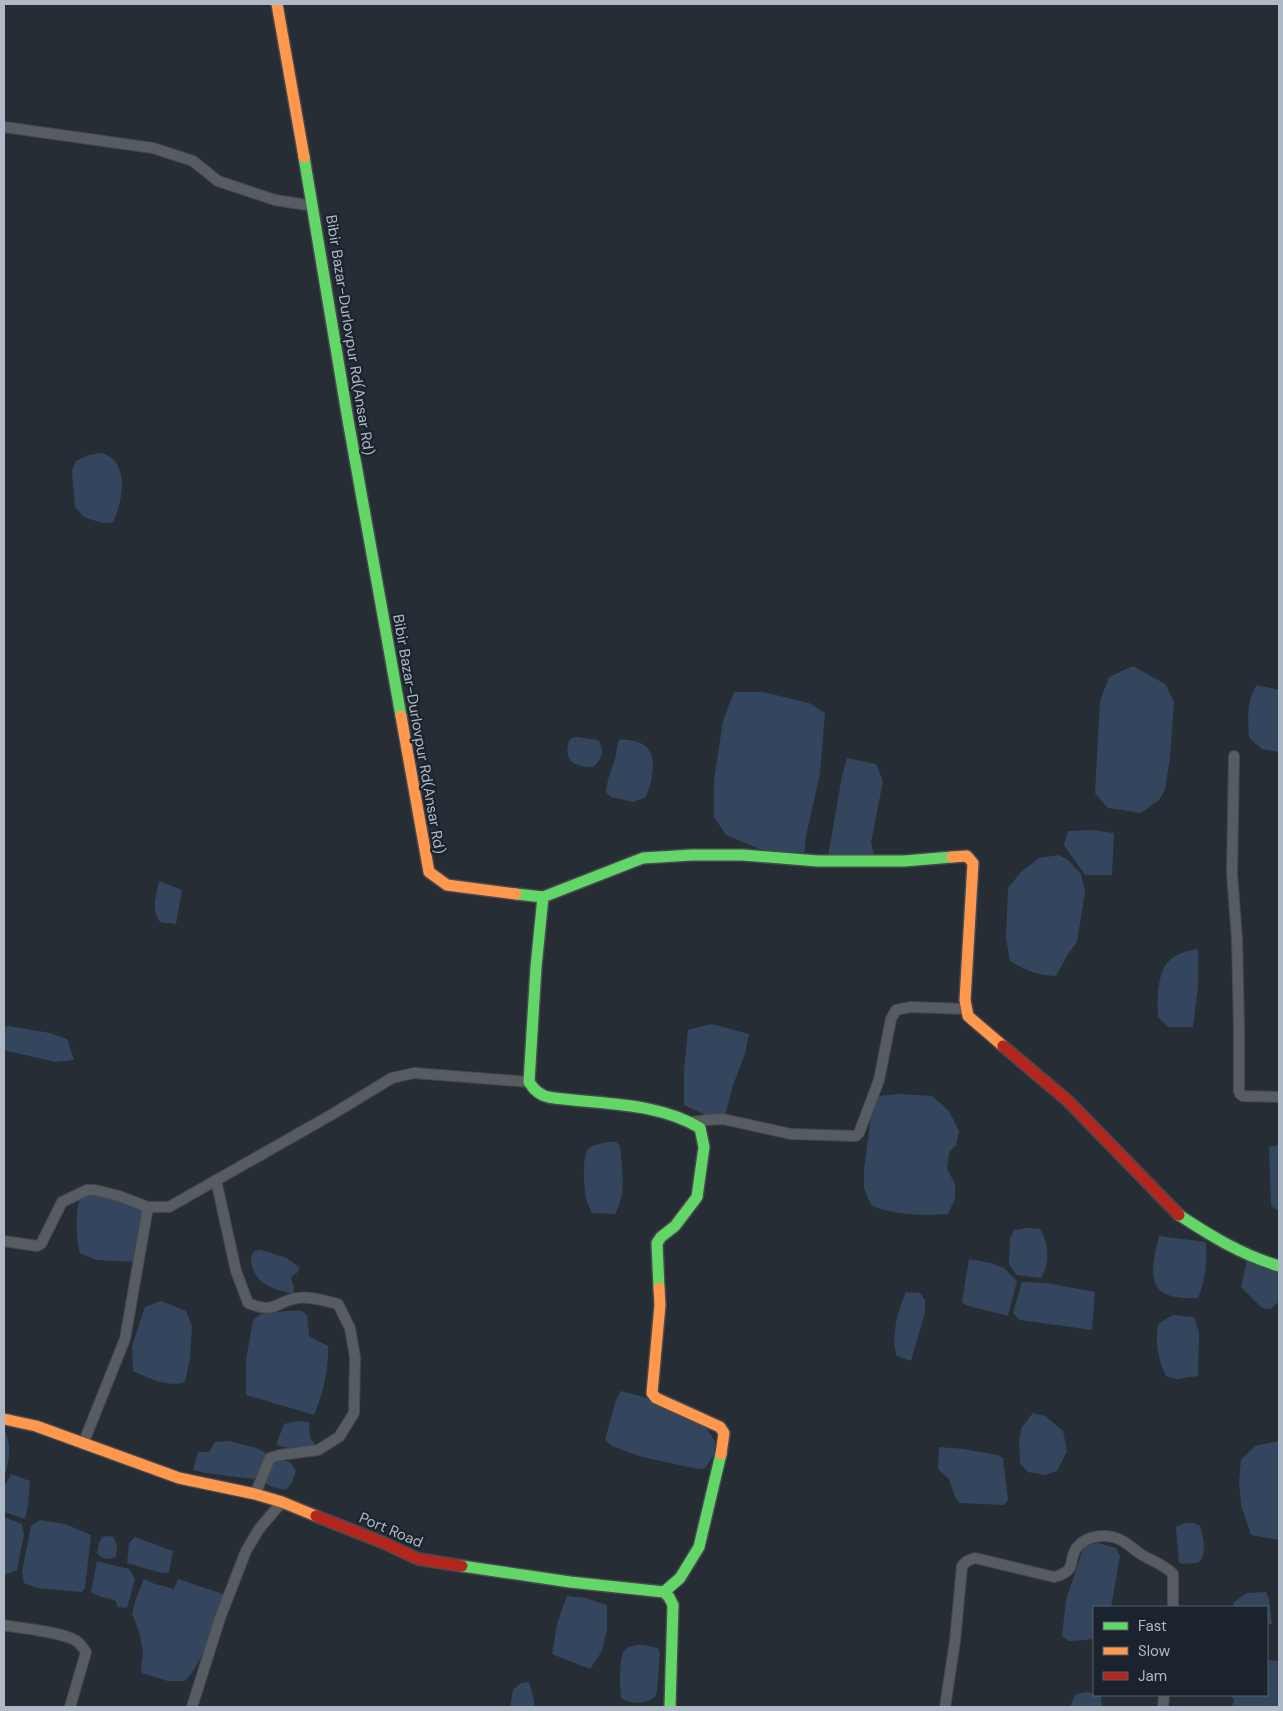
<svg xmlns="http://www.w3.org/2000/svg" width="1283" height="1711" font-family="'DM Sans',sans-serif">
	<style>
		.water { fill: #34465d }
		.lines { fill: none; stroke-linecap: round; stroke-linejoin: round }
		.street-casing { stroke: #45494f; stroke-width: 12 }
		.fast-casing { stroke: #45494f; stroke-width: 14 }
		.slow-casing { stroke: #45494f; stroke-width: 14 }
		.jam-casing { stroke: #45494f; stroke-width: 14 }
		.street { stroke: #575b62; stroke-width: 10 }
		.fast { stroke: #63d668; stroke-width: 11 }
		.slow { stroke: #ff974d; stroke-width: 11 }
		.jam { stroke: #b3261e; stroke-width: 11 }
		.labels { text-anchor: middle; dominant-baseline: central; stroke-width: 4.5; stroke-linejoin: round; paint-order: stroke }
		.street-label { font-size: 15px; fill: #b0b9c6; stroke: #1b232e }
	</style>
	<rect width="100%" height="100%" fill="#272d34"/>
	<g class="water">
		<path d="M 102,453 C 130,462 123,501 113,522 L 102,523 L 84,517 L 75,507 L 72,471 L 76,461 L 89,455 Z"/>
		<path d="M 1133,666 L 1165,684 L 1174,702 L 1170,757 L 1165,790 L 1159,800 L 1141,813 L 1108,808 L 1095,793 L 1100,701 L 1109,677 Z"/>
		<path d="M 1257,685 L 1279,690 L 1279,752 L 1262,749 L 1249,738 C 1248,720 1246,700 1257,685 Z"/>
		<path d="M 734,692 L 763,692 L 809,703 L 825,713 L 820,774 L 806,836 L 804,856 L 759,849 L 726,835 L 714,817 L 714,780 L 723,721 Z"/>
		<path d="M 577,737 L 598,740 C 605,750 602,760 593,767 C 575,767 563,762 569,741 L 572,738 Z"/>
		<path d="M 620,739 C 629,740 644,741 649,750 C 657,763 651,784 646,797 L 633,802 L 611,797 L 606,792 C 607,780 611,771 615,759 C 617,752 616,746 620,739 Z"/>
		<path d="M 847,758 L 876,764 L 883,781 L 871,843 L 874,854 L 828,856 L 842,776 Z"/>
		<path d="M 1091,830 L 1114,833 L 1112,875 L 1085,875 L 1064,845 L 1068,831 Z"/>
		<path d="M 1059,855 L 1069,861 L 1081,874 L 1085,892 L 1077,942 L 1068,954 L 1056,976 C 1035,975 1028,971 1010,961 L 1006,938 L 1008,888 L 1021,872 L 1039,858 Z"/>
		<path d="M 159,881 L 182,890 L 176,924 L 160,922 C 151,909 156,896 159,881 Z"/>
		<path d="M 1198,949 L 1198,986 L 1193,1027 L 1168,1027 L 1158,1017 C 1157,1002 1157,972 1169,961 C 1177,953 1187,951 1198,949 Z"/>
		<path d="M 711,1024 L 749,1034 L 745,1054 L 733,1085 L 725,1115 L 706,1115 L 684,1105 L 684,1070 L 688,1030 Z"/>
		<path d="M 9,1026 L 50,1033 L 67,1039 L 74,1060 L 56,1062 L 12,1052 L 4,1051 L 4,1027 Z"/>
		<path d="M 899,1094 L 932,1096 L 949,1111 L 959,1131 L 956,1145 L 949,1152 L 947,1169 L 955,1184 L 955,1199 L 948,1214 C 925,1216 891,1215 871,1205 L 864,1188 L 864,1169 L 871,1116 L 879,1096 Z"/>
		<path d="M 608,1142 L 616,1142 L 620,1146 C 622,1169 627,1194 615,1214 L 592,1213 C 590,1208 587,1203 586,1198 C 584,1188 582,1160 587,1151 C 591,1144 601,1144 608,1142 Z"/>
		<path d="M 1279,1145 L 1279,1211 L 1271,1206 L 1269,1147 Z"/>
		<path d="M 83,1194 L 107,1194 L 144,1210 L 136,1262 L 96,1260 L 80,1253 C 76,1240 74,1204 83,1194 Z"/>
		<path d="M 1027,1228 L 1040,1229 C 1049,1244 1050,1263 1041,1278 L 1016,1275 L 1009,1264 L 1010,1239 L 1014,1230 Z"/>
		<path d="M 1159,1236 L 1206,1242 C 1207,1261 1206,1280 1198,1298 C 1146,1300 1149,1278 1159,1236 Z"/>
		<path d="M 261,1250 L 287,1258 L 300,1268 L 297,1273 L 292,1276 L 291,1280 L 294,1287 L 293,1294 C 275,1289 258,1286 252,1266 C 250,1261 251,1256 254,1251 Z"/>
		<path d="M 969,1259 L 991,1263 L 1004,1268 L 1017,1281 L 1008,1316 L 966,1305 L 962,1302 Z"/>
		<path d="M 1247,1260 L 1279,1272 L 1279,1301 L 1271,1309 L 1262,1308 L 1241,1287 Z"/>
		<path d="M 1022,1282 L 1046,1283 L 1095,1292 L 1092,1330 L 1020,1320 L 1013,1313 Z"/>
		<path d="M 906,1292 L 920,1293 L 925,1300 L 925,1312 L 911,1361 L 897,1356 C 890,1339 898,1309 906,1292 Z"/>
		<path d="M 161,1301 L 186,1311 L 192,1326 L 190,1358 L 185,1382 C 168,1388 149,1378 133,1371 L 132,1346 L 145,1307 Z"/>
		<path d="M 287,1311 L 301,1311 L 307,1315 L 309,1336 L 328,1346 C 329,1370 323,1393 314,1415 L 246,1395 L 246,1360 L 253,1320 L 261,1314 Z"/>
		<path d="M 1173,1315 L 1194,1317 L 1199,1332 L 1198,1376 L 1176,1379 L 1166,1376 C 1158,1359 1155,1342 1158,1324 Z"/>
		<path d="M 621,1391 L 647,1398 L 706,1428 L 715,1441 L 714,1455 L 705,1468 L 698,1469 L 642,1457 L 612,1446 L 605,1440 L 616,1400 Z"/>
		<path d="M 1033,1413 L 1045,1416 L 1063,1431 L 1067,1451 L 1057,1471 L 1045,1475 L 1028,1472 L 1020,1463 L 1019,1440 L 1022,1427 Z"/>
		<path d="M 298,1421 L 309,1422 L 310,1438 L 316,1446 C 303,1450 290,1449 276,1445 L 284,1424 Z"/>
		<path d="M 4,1429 C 13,1448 9,1459 4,1479 Z"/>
		<path d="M 229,1441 L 256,1448 L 266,1453 L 262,1470 L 254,1479 L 205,1473 L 193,1470 L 198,1452 L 209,1452 L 215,1442 Z"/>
		<path d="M 1279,1441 L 1279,1540 L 1251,1535 L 1241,1505 L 1239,1482 L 1241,1460 L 1255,1446 Z"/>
		<path d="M 939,1447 L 964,1449 L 998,1455 L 1003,1458 L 1008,1500 L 1004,1505 L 960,1503 L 955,1497 L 949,1479 L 938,1469 Z"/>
		<path d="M 281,1459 L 291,1463 L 296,1471 L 292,1482 L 286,1490 L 272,1487 L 265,1483 L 274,1462 Z"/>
		<path d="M 11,1474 L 30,1481 L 28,1506 L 25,1519 L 4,1512 L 4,1487 Z"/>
		<path d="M 4,1517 L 22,1524 L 24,1534 L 17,1570 L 4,1575 Z"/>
		<path d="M 40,1520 L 65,1524 L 91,1535 L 85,1588 L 82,1592 L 37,1588 L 24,1583 L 22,1572 L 31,1526 Z"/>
		<path d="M 1184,1523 L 1193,1523 L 1200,1526 C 1203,1537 1208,1554 1198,1563 L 1182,1564 L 1179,1562 L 1176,1527 Z"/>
		<path d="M 109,1536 L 114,1537 L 117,1547 L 116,1557 C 108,1560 104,1559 97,1554 L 99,1543 L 102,1537 Z"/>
		<path d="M 135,1537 L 173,1551 L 169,1572 L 162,1573 L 127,1563 L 129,1543 Z"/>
		<path d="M 1098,1543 L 1116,1548 L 1120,1556 L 1111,1607 L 1094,1607 L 1094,1639 L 1073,1641 L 1069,1641 L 1062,1636 L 1066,1600 L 1084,1546 Z"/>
		<path d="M 97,1561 L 129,1569 L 135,1579 L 127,1608 L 118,1607 L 115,1600 L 101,1597 L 91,1592 Z"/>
		<path d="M 144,1579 L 152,1583 L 174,1589 L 178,1579 L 223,1594 C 215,1622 205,1660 185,1681 L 168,1681 L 142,1673 L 141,1668 L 143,1652 L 139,1631 L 132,1614 L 136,1599 Z"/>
		<path d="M 1266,1592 L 1269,1599 L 1272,1624 L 1267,1625 L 1267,1607 L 1233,1607 L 1234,1602 L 1247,1593 Z"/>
		<path d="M 567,1596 L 585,1598 L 607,1605 L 607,1629 L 602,1651 L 590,1669 L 552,1654 L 557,1624 Z"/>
		<path d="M 644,1645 L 658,1648 L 660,1653 L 657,1692 C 653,1705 631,1705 621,1698 C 620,1689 618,1657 625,1650 C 630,1645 638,1645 644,1645 Z"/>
		<path d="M 1267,1660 L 1279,1661 L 1279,1707 L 1232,1707 L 1234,1700 L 1230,1695 L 1267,1695 Z"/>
		<path d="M 529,1682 L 534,1700 L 534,1707 L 510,1707 L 513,1690 L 521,1683 Z"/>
		<path d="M 1088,1692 L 1101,1696 L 1102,1707 L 1070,1707 L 1076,1694 Z"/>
	</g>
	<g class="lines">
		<defs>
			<g id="street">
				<path d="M 4,127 L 153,148 L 193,161 L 218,181 L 275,200 L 313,206"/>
				<path d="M 1234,756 L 1232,874 L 1237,939 L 1239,1027 L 1239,1091 L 1240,1094 L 1243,1096 L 1279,1097"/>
				<path d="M 693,1122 L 707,1120 L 723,1119 L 791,1134 L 856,1136 L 859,1133 L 879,1080 L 891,1019 L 896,1010 L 910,1007 L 966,1009"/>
				<path d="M 216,1180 L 236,1271 L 248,1303 C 277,1315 275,1301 298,1298 C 312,1296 325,1301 338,1304 L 350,1328 L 355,1357 L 354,1413 L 339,1437 L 318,1450 L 280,1455 L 270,1458 L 255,1494"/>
				<path d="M 4,1241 L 37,1246 L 41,1244 L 62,1202 L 87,1190 L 95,1190 L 119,1196 L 148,1207"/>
				<path d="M 83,1444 L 125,1339 L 148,1207 L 169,1207 L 331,1115 L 392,1078 L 414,1073 L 529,1082"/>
				<path d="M 4,1625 C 24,1629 57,1631 75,1640 C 80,1643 83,1648 86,1652 L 70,1707"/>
				<path d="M 192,1707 L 220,1618 L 246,1551 L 259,1529 L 282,1502"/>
				<path d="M 945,1707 L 955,1641 L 962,1566 L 967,1561 L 975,1558 L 1054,1577 C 1080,1570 1066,1560 1078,1546 C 1088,1535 1108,1533 1121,1540 C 1129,1544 1136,1552 1144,1556 C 1153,1561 1166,1566 1173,1574 L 1173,1607"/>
				<path d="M 1163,1707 L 1164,1695"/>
			</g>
			<g id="fast">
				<path d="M 304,157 L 348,420 L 401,716"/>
				<path d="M 516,894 L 543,897 L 536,967 L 529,1082 C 534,1090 539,1095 548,1097 C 599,1105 655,1101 700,1128 L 704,1147 L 697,1197 L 675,1226 L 661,1237 L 657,1243 L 659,1288"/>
				<path d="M 543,897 L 643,858 L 692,855 L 743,855 L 818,861 L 904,861 L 952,857"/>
				<path d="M 1179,1215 C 1211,1236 1242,1255 1279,1266"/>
				<path d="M 462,1566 L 570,1582 L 664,1592 L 669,1597 L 673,1605 L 670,1707"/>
				<path d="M 664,1592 L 680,1578 L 699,1547 L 721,1454"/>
			</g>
			<g id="slow">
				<path d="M 277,4 L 304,157"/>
				<path d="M 401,716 L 429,872 L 447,885 L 516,894"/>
				<path d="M 952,857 L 967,856 L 973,863 L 965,1000 L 968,1016 L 1003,1046"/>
				<path d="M 659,1288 L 660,1305 L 652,1393 L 656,1398 L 720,1427 L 724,1433 L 721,1454"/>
				<path d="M 4,1419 L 36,1426 L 179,1478 L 255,1494 L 282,1502 L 316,1516"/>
			</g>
			<g id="jam">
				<path d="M 1003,1046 L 1068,1101 L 1179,1215"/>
				<path d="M 316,1516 L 384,1543 L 418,1559 L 462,1566"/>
			</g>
		</defs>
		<use href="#street" class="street-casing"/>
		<use href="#fast" class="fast-casing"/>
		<use href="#slow" class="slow-casing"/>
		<use href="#jam" class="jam-casing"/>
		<use href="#street" class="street"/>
		<use href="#fast" class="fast"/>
		<use href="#slow" class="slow"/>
		<use href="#jam" class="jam"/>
	</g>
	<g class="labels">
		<g class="street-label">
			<text transform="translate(350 335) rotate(81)">Bibir Bazar-Durlovpur Rd(Ansar Rd)</text>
			<text transform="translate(419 734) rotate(80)">Bibir Bazar-Durlovpur Rd(Ansar Rd)</text>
			<text transform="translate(391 1530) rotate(23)">Port Road</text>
		</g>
	</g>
	<rect width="1283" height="1711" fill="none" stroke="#b0b9c6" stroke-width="10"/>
	<rect x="1093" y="1606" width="175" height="90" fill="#1b232e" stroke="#575f6b"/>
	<rect x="1103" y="1622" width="25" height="8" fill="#63d668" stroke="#575f6b"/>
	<text x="1138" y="1631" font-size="15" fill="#b0b9c6">Fast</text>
	<rect x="1103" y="1647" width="25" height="8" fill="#ff974d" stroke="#575f6b"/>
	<text x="1138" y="1656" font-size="15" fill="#b0b9c6">Slow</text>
	<rect x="1103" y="1672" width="25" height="8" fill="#b3261e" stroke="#575f6b"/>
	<text x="1138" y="1681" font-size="15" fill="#b0b9c6">Jam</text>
</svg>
